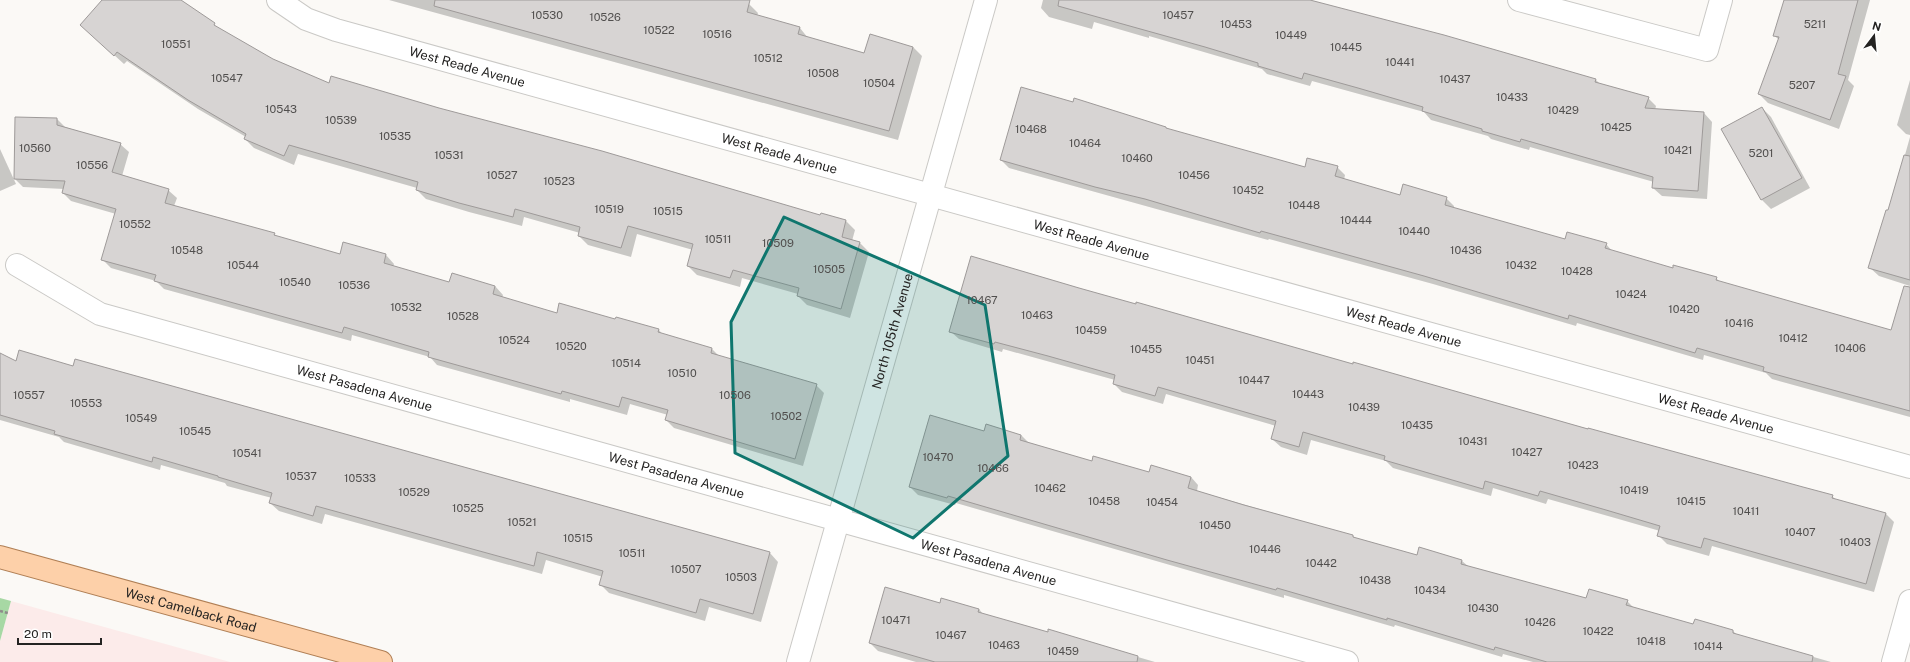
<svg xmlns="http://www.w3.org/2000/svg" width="1910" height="662" font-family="'Public Sans',sans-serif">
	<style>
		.education { fill: #fcebea }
		.green { fill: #a7d8a4 }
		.shadow { fill: #0003 }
		.building { fill: #d7d4d3; stroke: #9e9a99 }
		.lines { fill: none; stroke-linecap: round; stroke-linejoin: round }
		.street-casing { stroke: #cac9c6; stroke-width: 24 }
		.secondary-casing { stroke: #cac9c6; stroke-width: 24 }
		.primary-casing { stroke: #b07f55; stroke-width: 24 }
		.path { stroke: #8e8c8a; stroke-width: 2.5; stroke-dasharray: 3 2; stroke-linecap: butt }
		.street { stroke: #fff; stroke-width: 22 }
		.secondary { stroke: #fff; stroke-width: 22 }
		.primary { stroke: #fdd0a9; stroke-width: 22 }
		.marked { fill: #0f766e; fill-opacity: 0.2; stroke: #0f766e; stroke-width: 3; stroke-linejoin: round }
		.labels { text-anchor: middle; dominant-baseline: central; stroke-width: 3; stroke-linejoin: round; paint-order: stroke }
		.number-label { font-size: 11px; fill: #514f4e }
		.street-label { font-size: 13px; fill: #242322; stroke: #fff }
	</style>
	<rect width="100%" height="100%" fill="#fbf9f6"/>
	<path class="education" d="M 11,601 L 230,662 L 0,662 L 0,641 Z"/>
	<path class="green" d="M 0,598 L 11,601 L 0,641 Z"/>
	<g class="shadow">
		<path d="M 104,0 L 180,0 L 221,30 L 272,60 L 329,85 L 439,109 L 821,216 L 821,214 L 846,221 L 855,230 L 852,241 L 860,243 L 869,252 L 850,318 L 807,305 L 798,296 L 798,294 L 742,278 L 740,287 L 697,275 L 688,266 L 693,250 L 637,234 L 631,257 L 588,245 L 579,236 L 580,233 L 524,217 L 522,226 L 469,212 L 426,199 L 417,190 L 417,188 L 298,154 L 294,165 L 254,148 L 245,139 L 246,137 L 198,109 L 127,61 L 124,64 L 91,34 Z"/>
		<path d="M 389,0 L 736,0 L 749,4 L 758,13 L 757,16 L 800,28 L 808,38 L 865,54 L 913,47 L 922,56 L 898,140 Z"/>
		<path d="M 1043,0 L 1309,0 L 1596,80 L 1600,84 L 1648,98 L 1656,106 L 1655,110 L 1704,113 L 1712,122 L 1707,199 L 1662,196 L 1653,188 L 1654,182 L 1530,147 L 1529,150 L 1491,139 L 1488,136 L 1431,120 L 1424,112 L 1312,81 L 1310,86 L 1267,74 L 1262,69 L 1149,36 L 1149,38 L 1094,22 L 1092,29 L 1049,17 L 1041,8 Z"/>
		<path d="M 1785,0 L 1870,0 L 1848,80 L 1854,86 L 1839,129 L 1768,103 L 1759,94 L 1779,40 L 1774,35 Z"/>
		<path d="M 1910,80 L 1910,135 L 1906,134 L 1897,125 Z"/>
		<path d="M 1762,108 L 1771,117 L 1810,188 L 1771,209 L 1762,200 Z"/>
		<path d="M 57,119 L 65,127 L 120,144 L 129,152 L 122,176 L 168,190 L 177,198 L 174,206 L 274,234 L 278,237 L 340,255 L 344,243 L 386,255 L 394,264 L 393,267 L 450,283 L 495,286 L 503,295 L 502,298 L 557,314 L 616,320 L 616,318 L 659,330 L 663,335 L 712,349 L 720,357 L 816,385 L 824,393 L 803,466 L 674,428 L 666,420 L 668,415 L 630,404 L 627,415 L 570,399 L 570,402 L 437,365 L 430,357 L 352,335 L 351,341 L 164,289 L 156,281 L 111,268 L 102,259 L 116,214 L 71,201 L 63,193 L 64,189 L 23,187 L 15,179 Z"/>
		<path d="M 1166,128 L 1168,130 L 1305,169 L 1337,167 L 1345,175 L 1344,180 L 1401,196 L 1446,198 L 1454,206 L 1454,208 L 1566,240 L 1606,244 L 1613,252 L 1673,269 L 1716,278 L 1721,283 L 1892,332 L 1910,331 L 1910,417 L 1772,379 L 1766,373 L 1704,355 L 1703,360 L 1577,323 L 1576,326 L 1433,284 L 1269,239 L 1268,240 L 1009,168 L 1001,160 Z"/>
		<path d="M 1910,137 L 1910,286 L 1879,276 L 1869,267 L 1889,212 Z"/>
		<path d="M 0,149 L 16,184 L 0,191 Z"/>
		<path d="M 1079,289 L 1832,496 L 1836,500 L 1886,514 L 1894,522 L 1874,592 L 1712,546 L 1709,556 L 1667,544 L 1659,536 L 1660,531 L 1615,518 L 1548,499 L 1546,504 L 1493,488 L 1491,496 L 1393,468 L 1386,461 L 1311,440 L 1307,455 L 1281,447 L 1272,439 L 1276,426 L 1166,394 L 1163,404 L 1122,392 L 1114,384 L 1115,380 L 1003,349 L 1002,352 L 959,339 L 950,331 Z"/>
		<path d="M 0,354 L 16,362 L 74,367 L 76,360 L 770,553 L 778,562 L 761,622 L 709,607 L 705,621 L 609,593 L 601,585 L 603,577 L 546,560 L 542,574 L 325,514 L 322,524 L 279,511 L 270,503 L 272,498 L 227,486 L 225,483 L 161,465 L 160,470 L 64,442 L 59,437 L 0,420 Z"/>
		<path d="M 984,432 L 1021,435 L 1029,443 L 1093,462 L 1149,473 L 1191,477 L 1198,485 L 1197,491 L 1353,536 L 1355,538 L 1417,556 L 1420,548 L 1462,561 L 1468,566 L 1587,599 L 1627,601 L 1634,608 L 1694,625 L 1733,631 L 1737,635 L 1831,662 L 1533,662 L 1503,654 L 1502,657 L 1395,625 L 1394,627 L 1284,595 L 1284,598 L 956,503 L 955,505 L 918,495 L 910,487 Z"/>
		<path d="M 941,604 L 979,609 L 983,614 L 1048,633 L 1049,631 L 1155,662 L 916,662 L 878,651 L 870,643 Z"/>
	</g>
	<g class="building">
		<path d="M 102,0 L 181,0 L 215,23 L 214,25 L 273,59 L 329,83 L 331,76 L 439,108 L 602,151 L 820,215 L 821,213 L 846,220 L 842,237 L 860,242 L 841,309 L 797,296 L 799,288 L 733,270 L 730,278 L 687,266 L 693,244 L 628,226 L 621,248 L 578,236 L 580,227 L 515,209 L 513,217 L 459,203 L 416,190 L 418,182 L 289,145 L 284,156 L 244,139 L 246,134 L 188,100 L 117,52 L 114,56 L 80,25 Z"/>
		<path d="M 435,0 L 750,0 L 747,12 L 800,27 L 798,34 L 864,53 L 870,34 L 913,47 L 889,131 L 434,6 Z"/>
		<path d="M 1059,0 L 1310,0 L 1444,35 L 1596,79 L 1595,82 L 1649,97 L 1645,108 L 1704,112 L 1698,191 L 1652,188 L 1653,177 L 1521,139 L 1520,142 L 1482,131 L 1482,129 L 1422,111 L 1423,107 L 1358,88 L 1304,73 L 1302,79 L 1258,66 L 1258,63 L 1205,47 L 1058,6 Z"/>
		<path d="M 1784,0 L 1858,0 L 1838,74 L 1846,76 L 1830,120 L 1758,94 L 1779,37 L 1773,36 Z"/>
		<path d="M 1021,87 L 1073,102 L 1074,98 L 1166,127 L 1166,128 L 1305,167 L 1307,158 L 1338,166 L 1335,176 L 1400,195 L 1403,184 L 1447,197 L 1445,205 L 1565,239 L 1567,232 L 1607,243 L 1605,248 L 1673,268 L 1673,265 L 1717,277 L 1716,280 L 1891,330 L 1904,286 L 1910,287 L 1910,411 L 1763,371 L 1764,367 L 1697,348 L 1695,353 L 1569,315 L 1568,319 L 1424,276 L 1261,231 L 1260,233 L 1145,199 L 1095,187 L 1000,160 Z"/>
		<path d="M 1762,107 L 1802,178 L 1761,200 L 1721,129 Z"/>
		<path d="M 15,117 L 57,118 L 57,125 L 121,143 L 112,172 L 169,189 L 165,203 L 275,233 L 274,235 L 340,254 L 343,242 L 386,254 L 384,263 L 449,282 L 452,273 L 495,286 L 493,294 L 557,313 L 559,303 L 615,319 L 616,317 L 659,329 L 658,332 L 712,348 L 711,353 L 817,384 L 795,459 L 665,420 L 668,410 L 622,397 L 619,407 L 562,391 L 561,394 L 428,357 L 429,352 L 344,327 L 342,333 L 154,281 L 156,275 L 101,260 L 116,209 L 62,193 L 65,181 L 14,179 Z"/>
		<path d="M 1904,155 L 1910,156 L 1910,280 L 1868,268 L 1886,210 L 1888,210 Z"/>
		<path d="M 971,256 L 1079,288 L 1136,304 L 1136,302 L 1353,364 L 1353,362 L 1588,429 L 1588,428 L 1803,487 L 1833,495 L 1832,498 L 1886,513 L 1866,584 L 1704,538 L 1701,548 L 1657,536 L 1660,526 L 1606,510 L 1540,491 L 1538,496 L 1485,481 L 1483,489 L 1384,460 L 1385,456 L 1303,432 L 1299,447 L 1271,439 L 1276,421 L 1158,387 L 1155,396 L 1113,384 L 1115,375 L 1048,356 L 995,342 L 994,344 L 949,332 Z"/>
		<path d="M 19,350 L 73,366 L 75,359 L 770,552 L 753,614 L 700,599 L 696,613 L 599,585 L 603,571 L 537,552 L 534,566 L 316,506 L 313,516 L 269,503 L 272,493 L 218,477 L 218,476 L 153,457 L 152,462 L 54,434 L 55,431 L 0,415 L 0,353 L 16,361 Z"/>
		<path d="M 930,415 L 984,431 L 986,424 L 1021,435 L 1020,440 L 1092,461 L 1093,456 L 1149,472 L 1151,465 L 1191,477 L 1188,488 L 1244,505 L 1353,535 L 1353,537 L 1417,555 L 1419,547 L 1462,560 L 1461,564 L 1586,598 L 1589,589 L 1628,600 L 1626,605 L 1693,624 L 1695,619 L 1733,630 L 1733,633 L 1813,656 L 1812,662 L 1547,662 L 1495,647 L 1494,650 L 1387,618 L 1387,620 L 1277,588 L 1276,590 L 1167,560 L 948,496 L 947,498 L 909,487 Z"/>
		<path d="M 885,587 L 940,603 L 941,598 L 979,609 L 978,612 L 1048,632 L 1048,629 L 1138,656 L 1137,662 L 935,662 L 869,643 Z"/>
	</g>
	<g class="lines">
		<defs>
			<g id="street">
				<path id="s1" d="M 278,0 L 306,19 L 336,30 L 1910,467"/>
				<path d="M 1519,0 L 1707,50 L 1721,0"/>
				<path id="s2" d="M 17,265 L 100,314 L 1347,662"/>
				<path d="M 1893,662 L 1910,601"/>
			</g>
			<g id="secondary">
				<path id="s3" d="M 798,662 L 986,0"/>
			</g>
			<g id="primary">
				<path id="s4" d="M 0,557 L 381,662"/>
			</g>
		</defs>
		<use href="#street" class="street-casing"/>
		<use href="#secondary" class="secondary-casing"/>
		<use href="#primary" class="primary-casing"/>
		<path class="path" d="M 0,611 L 8,613"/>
		<use href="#street" class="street"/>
		<use href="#secondary" class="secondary"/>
		<use href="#primary" class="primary"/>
	</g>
	<path class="marked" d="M 784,217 L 985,305 L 1008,456 L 913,538 L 735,453 L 731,322 Z"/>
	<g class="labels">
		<g class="number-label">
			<text x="547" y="15">10530</text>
			<text x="1178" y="15">10457</text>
			<text x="605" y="17">10526</text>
			<text x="1236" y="24">10453</text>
			<text x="1815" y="24">5211</text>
			<text x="659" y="30">10522</text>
			<text x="717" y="34">10516</text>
			<text x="1291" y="35">10449</text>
			<text x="176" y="44">10551</text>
			<text x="1346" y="47">10445</text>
			<text x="768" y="58">10512</text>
			<text x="1400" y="62">10441</text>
			<text x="823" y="73">10508</text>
			<text x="227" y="78">10547</text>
			<text x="1455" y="79">10437</text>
			<text x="879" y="83">10504</text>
			<text x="1802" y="85">5207</text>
			<text x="1512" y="97">10433</text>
			<text x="281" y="109">10543</text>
			<text x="1563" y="110">10429</text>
			<text x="341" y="120">10539</text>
			<text x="1616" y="127">10425</text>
			<text x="1031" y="129">10468</text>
			<text x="395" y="136">10535</text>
			<text x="1085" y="143">10464</text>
			<text x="35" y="148">10560</text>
			<text x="1678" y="150">10421</text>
			<text x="1761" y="153">5201</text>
			<text x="449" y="155">10531</text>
			<text x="1137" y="158">10460</text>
			<text x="92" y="165">10556</text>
			<text x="502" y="175">10527</text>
			<text x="1194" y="175">10456</text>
			<text x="559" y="181">10523</text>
			<text x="1248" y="190">10452</text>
			<text x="1304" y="205">10448</text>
			<text x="609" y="209">10519</text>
			<text x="668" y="211">10515</text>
			<text x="1356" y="220">10444</text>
			<text x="135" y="224">10552</text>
			<text x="1414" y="231">10440</text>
			<text x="718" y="239">10511</text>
			<text x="778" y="243">10509</text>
			<text x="187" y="250">10548</text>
			<text x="1466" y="250">10436</text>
			<text x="243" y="265">10544</text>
			<text x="1521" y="265">10432</text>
			<text x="829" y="269">10505</text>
			<text x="1577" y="271">10428</text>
			<text x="295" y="282">10540</text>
			<text x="354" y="285">10536</text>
			<text x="1631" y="294">10424</text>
			<text x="982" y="300">10467</text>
			<text x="406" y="307">10532</text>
			<text x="1684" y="309">10420</text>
			<text x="1037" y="315">10463</text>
			<text x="463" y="316">10528</text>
			<text x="1739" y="323">10416</text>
			<text x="1091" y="330">10459</text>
			<text x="1793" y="338">10412</text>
			<text x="514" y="340">10524</text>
			<text x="571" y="346">10520</text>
			<text x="1850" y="348">10406</text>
			<text x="1146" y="349">10455</text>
			<text x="1200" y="360">10451</text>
			<text x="626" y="363">10514</text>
			<text x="682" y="373">10510</text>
			<text x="1254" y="380">10447</text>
			<text x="1308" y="394">10443</text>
			<text x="29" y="395">10557</text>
			<text x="735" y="395">10506</text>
			<text x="86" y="403">10553</text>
			<text x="1364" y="407">10439</text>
			<text x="786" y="416">10502</text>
			<text x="141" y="418">10549</text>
			<text x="1417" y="425">10435</text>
			<text x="195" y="431">10545</text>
			<text x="1473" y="441">10431</text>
			<text x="1527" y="452">10427</text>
			<text x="247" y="453">10541</text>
			<text x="938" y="457">10470</text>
			<text x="1583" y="465">10423</text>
			<text x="993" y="468">10466</text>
			<text x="301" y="476">10537</text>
			<text x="360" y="478">10533</text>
			<text x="1050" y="488">10462</text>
			<text x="1634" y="490">10419</text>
			<text x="414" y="492">10529</text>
			<text x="1104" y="501">10458</text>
			<text x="1691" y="501">10415</text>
			<text x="1162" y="502">10454</text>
			<text x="468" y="508">10525</text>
			<text x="1746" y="511">10411</text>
			<text x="522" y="522">10521</text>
			<text x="1215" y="525">10450</text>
			<text x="1800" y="532">10407</text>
			<text x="578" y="538">10515</text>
			<text x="1855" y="542">10403</text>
			<text x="1265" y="549">10446</text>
			<text x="632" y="553">10511</text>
			<text x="1321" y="563">10442</text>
			<text x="686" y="569">10507</text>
			<text x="741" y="577">10503</text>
			<text x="1375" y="580">10438</text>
			<text x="1430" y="590">10434</text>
			<text x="1483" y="608">10430</text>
			<text x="896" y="620">10471</text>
			<text x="1540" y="622">10426</text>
			<text x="1598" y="631">10422</text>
			<text x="951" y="635">10467</text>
			<text x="1651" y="641">10418</text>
			<text x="1004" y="645">10463</text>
			<text x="1708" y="646">10414</text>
			<text x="1063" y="651">10459</text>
		</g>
		<g class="street-label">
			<text stroke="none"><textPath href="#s1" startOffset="202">West Reade Avenue</textPath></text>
			<text stroke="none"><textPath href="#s1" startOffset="526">West Reade Avenue</textPath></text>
			<text stroke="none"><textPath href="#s1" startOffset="850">West Reade Avenue</textPath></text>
			<text stroke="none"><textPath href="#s1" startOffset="1174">West Reade Avenue</textPath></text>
			<text stroke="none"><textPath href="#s3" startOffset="344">North 105th Avenue</textPath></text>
			<text stroke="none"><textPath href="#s2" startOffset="371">West Pasadena Avenue</textPath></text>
			<text stroke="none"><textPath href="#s1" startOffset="1498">West Reade Avenue</textPath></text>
			<text stroke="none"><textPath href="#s2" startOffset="695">West Pasadena Avenue</textPath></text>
			<text stroke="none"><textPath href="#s2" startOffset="1019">West Pasadena Avenue</textPath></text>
			<text stroke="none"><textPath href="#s4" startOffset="198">West Camelback Road</textPath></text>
		</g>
	</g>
	<g transform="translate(1874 36) rotate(16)" stroke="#ffffff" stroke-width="3" paint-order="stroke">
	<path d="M0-3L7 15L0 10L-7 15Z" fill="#242322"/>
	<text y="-6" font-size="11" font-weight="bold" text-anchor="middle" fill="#242322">N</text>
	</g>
	<path d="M18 638v6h83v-6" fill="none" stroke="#242322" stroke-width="2"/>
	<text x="24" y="638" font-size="12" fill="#242322" stroke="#ffffff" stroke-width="3" paint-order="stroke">20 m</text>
</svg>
